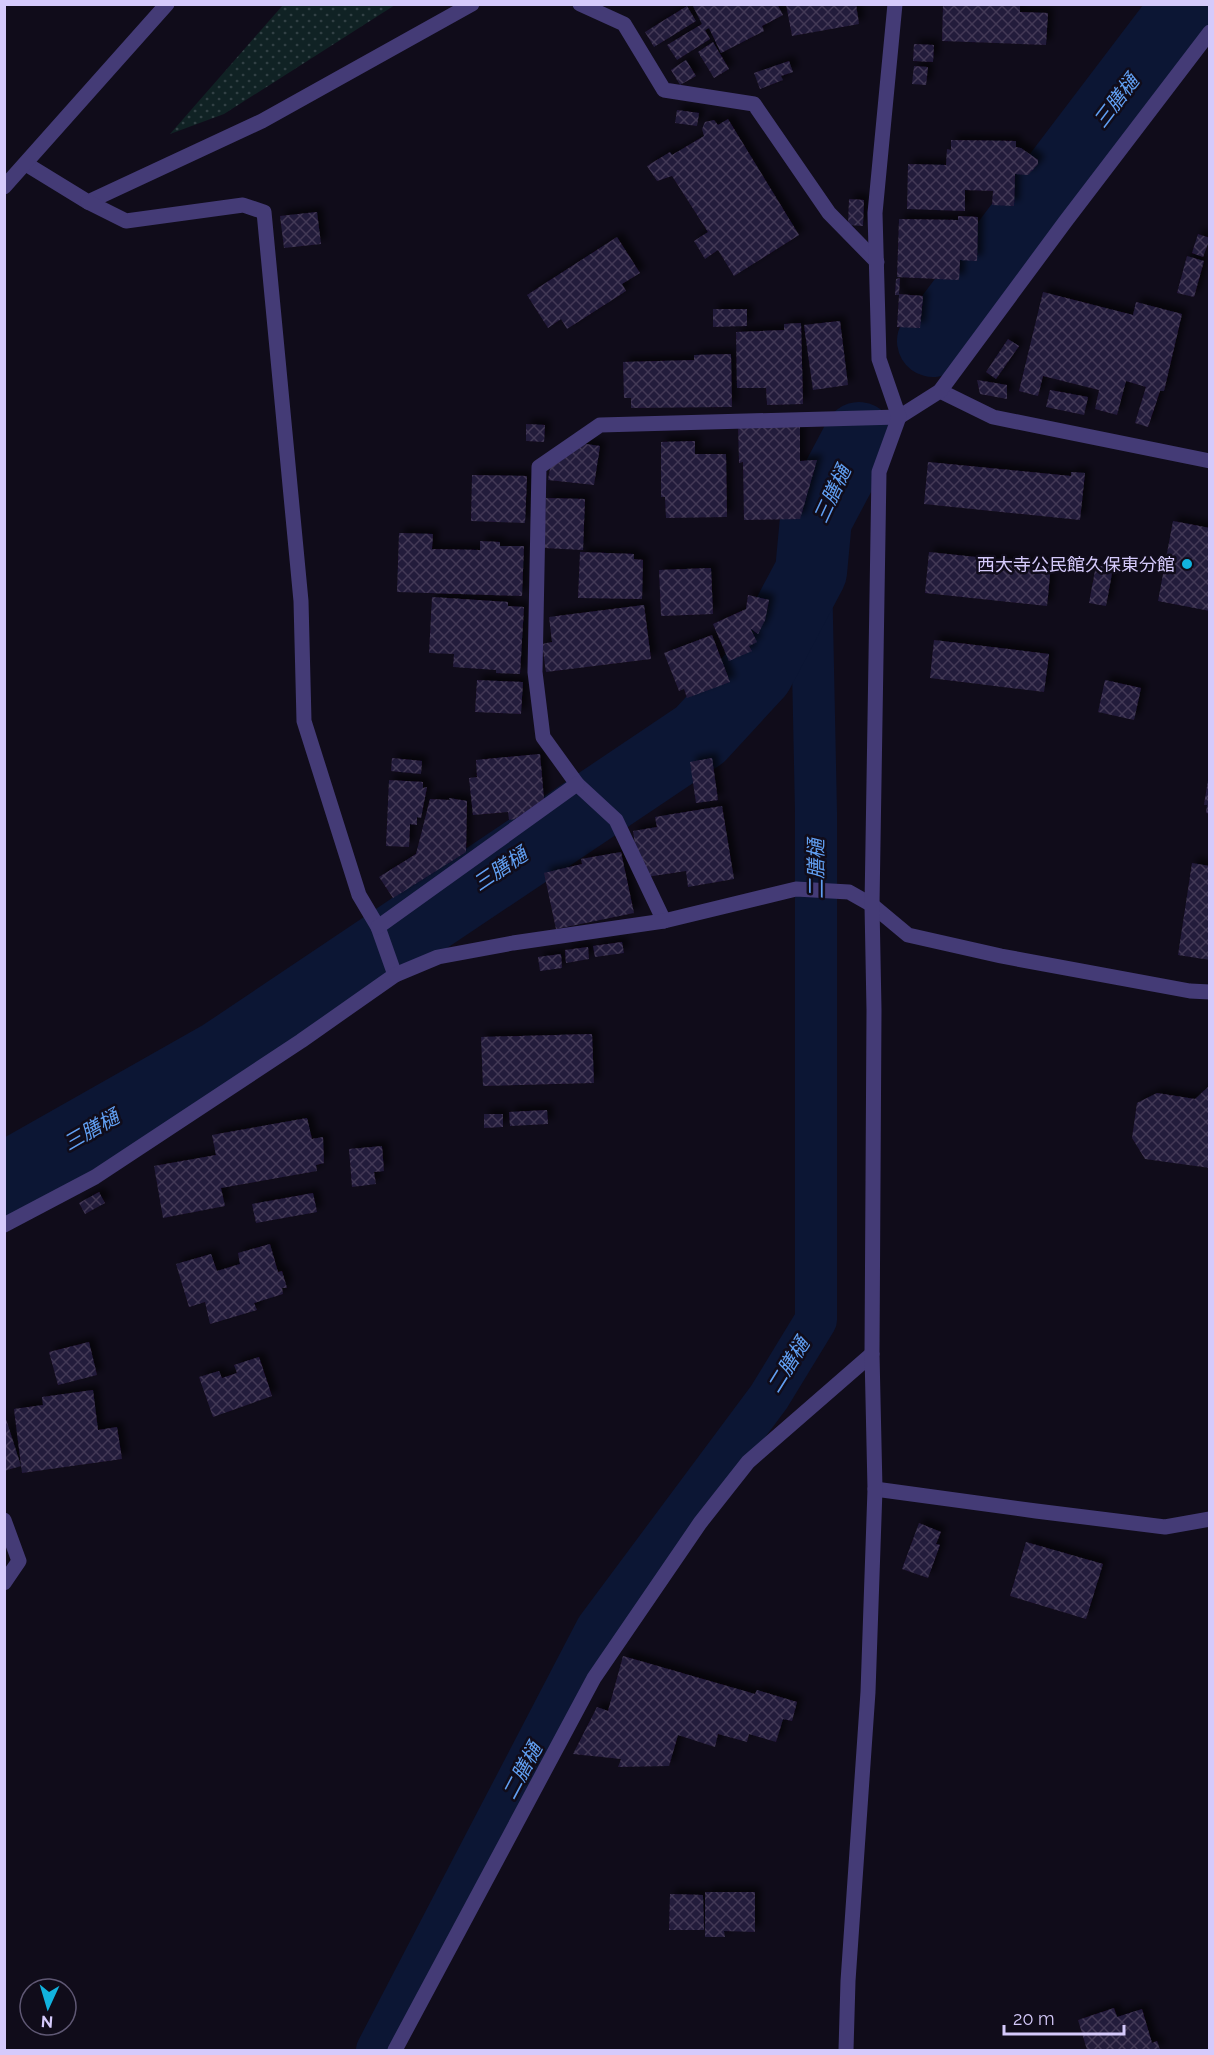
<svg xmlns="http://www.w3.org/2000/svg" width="1214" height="2055" font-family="Raleway,'Noto Sans JP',sans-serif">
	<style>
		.park { fill: url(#park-dots) }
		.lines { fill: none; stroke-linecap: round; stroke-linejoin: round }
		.canal { stroke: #0c1634; stroke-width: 42 }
		.river { stroke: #0c1634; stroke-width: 72 }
		.building { fill: url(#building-cross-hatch); filter: url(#shadow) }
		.minor { stroke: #443b76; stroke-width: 15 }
		.poi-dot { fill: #12b3df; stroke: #100c1a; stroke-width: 2 }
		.labels { text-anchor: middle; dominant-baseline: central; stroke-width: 5; stroke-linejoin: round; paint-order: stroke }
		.poi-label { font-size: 18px; fill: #d5cafb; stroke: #100c1a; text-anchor: end }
		.water-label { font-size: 20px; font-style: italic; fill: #619ff2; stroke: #100c1a }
	</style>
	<defs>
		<pattern id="park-dots" width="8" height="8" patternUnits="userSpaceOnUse" patternTransform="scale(1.5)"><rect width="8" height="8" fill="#102224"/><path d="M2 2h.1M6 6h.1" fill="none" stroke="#324145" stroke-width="1.8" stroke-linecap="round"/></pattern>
		<pattern id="building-cross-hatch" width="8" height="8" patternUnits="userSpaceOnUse" patternTransform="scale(1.5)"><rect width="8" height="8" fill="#241a3a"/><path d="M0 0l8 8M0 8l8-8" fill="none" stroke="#433a57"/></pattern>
		<filter id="shadow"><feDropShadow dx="5.5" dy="-5.5" stdDeviation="3" flood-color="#0009"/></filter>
	</defs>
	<rect width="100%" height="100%" fill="#100c1a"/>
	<path class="park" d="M 283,5 L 395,5 L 224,114 L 170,134 Z"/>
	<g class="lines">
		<path class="canal" d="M 377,2050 L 597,1628 L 769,1397 L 816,1320 L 816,812 L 811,572"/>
		<g class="river">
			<path d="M 933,341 L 1189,4"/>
			<path d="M 4,1179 L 223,1055 L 700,735 L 758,672 L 811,572 L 816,519 L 859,438"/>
		</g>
	</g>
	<g class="building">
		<path d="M 692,4 L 777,4 L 783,15 L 762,26 L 764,31 L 721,53 L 709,28 L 705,30 L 710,39 L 677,60 L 667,45 L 702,24 Z"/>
		<path d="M 786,4 L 856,4 L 859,24 L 792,36 Z"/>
		<path d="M 943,4 L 1020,4 L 1020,12 L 1048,13 L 1046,45 L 942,41 Z"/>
		<path d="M 687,6 L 696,21 L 654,47 L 645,32 Z"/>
		<path d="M 713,42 L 729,69 L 714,78 L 698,52 Z"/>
		<path d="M 914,44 L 934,45 L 933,62 L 913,61 Z"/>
		<path d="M 686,60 L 696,76 L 680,85 L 671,70 Z"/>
		<path d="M 789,61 L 793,72 L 781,76 L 783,80 L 760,89 L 754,73 Z"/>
		<path d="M 914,66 L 928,67 L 926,85 L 912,84 Z"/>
		<path d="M 677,110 L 699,113 L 697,126 L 675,123 Z"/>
		<path d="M 728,119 L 799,235 L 734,276 L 718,250 L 705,259 L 694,241 L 708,232 L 672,176 L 657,181 L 647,166 L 670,152 L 672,155 L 704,136 L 702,129 L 705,122 L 714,120 L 718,125 Z"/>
		<path d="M 951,140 L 1016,141 L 1016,147 L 1021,148 L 1038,160 L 1038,164 L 1028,175 L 1015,174 L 1014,206 L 992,205 L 993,191 L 965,190 L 965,211 L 907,209 L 908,164 L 946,165 L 947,149 L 951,150 Z"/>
		<path d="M 849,199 L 864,200 L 863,226 L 848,225 Z"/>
		<path d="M 317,212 L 321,244 L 284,248 L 280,216 Z"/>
		<path d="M 958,216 L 978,217 L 977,261 L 960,260 L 959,280 L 897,277 L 899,219 L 958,220 Z"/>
		<path d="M 1198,234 L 1210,238 L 1203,257 L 1192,253 Z"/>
		<path d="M 617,237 L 640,273 L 622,284 L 626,291 L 567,329 L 561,319 L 548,328 L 527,295 Z"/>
		<path d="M 1187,256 L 1204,261 L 1194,297 L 1177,293 Z"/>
		<path d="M 900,278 L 899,294 L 923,296 L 920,328 L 897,327 L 899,295 L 895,295 L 896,279 Z"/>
		<path d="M 1043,292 L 1133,315 L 1136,302 L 1182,314 L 1164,391 L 1160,391 L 1148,427 L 1135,423 L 1146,387 L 1126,381 L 1117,415 L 1095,409 L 1099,390 L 1043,376 L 1038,396 L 1019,391 Z"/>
		<path d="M 713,309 L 747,309 L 747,326 L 713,327 Z"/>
		<path d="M 840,321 L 848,385 L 813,390 L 804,325 Z"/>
		<path d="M 801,323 L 803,404 L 767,405 L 766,388 L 737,388 L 736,332 L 784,330 L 784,324 Z"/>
		<path d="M 1008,339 L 1019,346 L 996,379 L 986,372 Z"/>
		<path d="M 731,354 L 732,407 L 631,408 L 631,398 L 624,398 L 623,362 L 694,360 L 694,355 Z"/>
		<path d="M 977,380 L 1007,385 L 1007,399 L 980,394 Z"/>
		<path d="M 1050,390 L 1088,397 L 1084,415 L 1046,407 Z"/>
		<path d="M 526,424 L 545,425 L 544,442 L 526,441 Z"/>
		<path d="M 738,425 L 800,425 L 800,461 L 817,460 L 800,519 L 744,520 L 743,462 L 739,463 Z"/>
		<path d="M 695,441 L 695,454 L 726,454 L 727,517 L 666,518 L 665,497 L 661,497 L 661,442 Z"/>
		<path d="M 572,442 L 600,446 L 594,485 L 548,480 L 552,457 Z"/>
		<path d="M 928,462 L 1071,476 L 1071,472 L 1085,473 L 1080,520 L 924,504 Z"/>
		<path d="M 472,475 L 527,476 L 525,523 L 471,521 Z"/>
		<path d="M 546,498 L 585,499 L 583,550 L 544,548 Z"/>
		<path d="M 1173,521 L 1210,528 L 1210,611 L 1158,601 Z"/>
		<path d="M 399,533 L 433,534 L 432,549 L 480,550 L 480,541 L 500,542 L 500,546 L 524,546 L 522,596 L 397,592 Z"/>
		<path d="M 580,552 L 634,554 L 634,559 L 643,560 L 642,599 L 578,598 Z"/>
		<path d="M 929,552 L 1051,565 L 1047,606 L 925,593 Z"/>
		<path d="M 1096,565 L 1113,568 L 1106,606 L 1089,603 Z"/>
		<path d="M 711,568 L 713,614 L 661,616 L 659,570 Z"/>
		<path d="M 748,595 L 769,600 L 765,620 L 758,634 L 750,628 L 757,642 L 749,646 L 752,651 L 729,661 L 713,624 L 746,609 Z"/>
		<path d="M 432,597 L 508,602 L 508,606 L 524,607 L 520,674 L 496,673 L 496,670 L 453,667 L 454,654 L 429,653 Z"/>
		<path d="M 644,605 L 651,659 L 546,672 L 542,644 L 552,642 L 549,617 Z"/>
		<path d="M 712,635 L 730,682 L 687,698 L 684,689 L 679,691 L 664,653 Z"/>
		<path d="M 934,640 L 1049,654 L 1044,692 L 930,678 Z"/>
		<path d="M 477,680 L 523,682 L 521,714 L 475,712 Z"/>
		<path d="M 1105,680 L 1141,688 L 1134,720 L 1098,712 Z"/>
		<path d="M 540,754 L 544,799 L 515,819 L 509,820 L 508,812 L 473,815 L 469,778 L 477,777 L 476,760 Z"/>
		<path d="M 392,758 L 422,761 L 421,774 L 391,771 Z"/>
		<path d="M 712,758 L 718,800 L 696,803 L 690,762 Z"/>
		<path d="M 389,780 L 423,782 L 423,788 L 427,787 L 421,818 L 417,817 L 417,825 L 410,824 L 409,847 L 386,846 Z"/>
		<path d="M 1208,780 L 1210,780 L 1210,814 L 1206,813 L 1207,805 L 1204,805 Z"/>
		<path d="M 449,798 L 467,801 L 466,852 L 393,898 L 379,877 L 416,854 L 430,799 L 450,800 Z"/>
		<path d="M 722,806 L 734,879 L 688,887 L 686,871 L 640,878 L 633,831 L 657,827 L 655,817 Z"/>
		<path d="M 621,852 L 634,913 L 556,929 L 544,873 L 582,864 L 581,859 Z"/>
		<path d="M 1192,863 L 1210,866 L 1210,960 L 1178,955 Z"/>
		<path d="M 622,942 L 624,953 L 595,957 L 593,946 Z"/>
		<path d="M 588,947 L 589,959 L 566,963 L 565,950 Z"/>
		<path d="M 561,954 L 562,968 L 540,971 L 538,957 Z"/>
		<path d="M 592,1034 L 594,1083 L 483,1086 L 481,1037 Z"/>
		<path d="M 1208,1087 L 1210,1087 L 1210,1168 L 1145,1159 L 1132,1138 L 1137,1103 L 1157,1093 L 1195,1099 Z"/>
		<path d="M 547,1110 L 548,1124 L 510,1126 L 509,1112 Z"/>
		<path d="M 484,1114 L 503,1114 L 503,1127 L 484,1128 Z"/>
		<path d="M 307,1118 L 312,1139 L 323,1137 L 324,1163 L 316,1165 L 317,1171 L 221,1188 L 225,1206 L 163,1218 L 154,1166 L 216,1155 L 212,1135 Z"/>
		<path d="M 382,1146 L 384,1171 L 374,1172 L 376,1184 L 352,1187 L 349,1149 Z"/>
		<path d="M 99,1192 L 105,1203 L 85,1214 L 79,1203 Z"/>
		<path d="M 313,1193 L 317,1212 L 256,1223 L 252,1204 Z"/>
		<path d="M 270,1244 L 278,1272 L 282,1271 L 287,1288 L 282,1288 L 283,1294 L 254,1303 L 257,1310 L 210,1324 L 205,1302 L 189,1307 L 176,1264 L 211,1254 L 217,1271 L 240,1264 L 238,1253 Z"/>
		<path d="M 89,1342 L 97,1375 L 58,1385 L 49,1352 Z"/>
		<path d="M 259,1357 L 272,1396 L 213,1417 L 199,1377 L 219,1371 L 222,1378 L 237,1373 L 234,1365 Z"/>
		<path d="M 93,1390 L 98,1430 L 117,1427 L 122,1459 L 22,1473 L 14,1409 L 43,1405 L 42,1397 Z"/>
		<path d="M 4,1413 L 21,1466 L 4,1471 Z"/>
		<path d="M 919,1523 L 941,1532 L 936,1544 L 940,1545 L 928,1578 L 902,1569 Z"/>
		<path d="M 1026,1542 L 1103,1564 L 1086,1619 L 1010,1596 Z"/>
		<path d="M 623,1656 L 755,1694 L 757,1690 L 797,1702 L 792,1721 L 783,1719 L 776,1742 L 749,1734 L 747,1742 L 718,1734 L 715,1747 L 678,1735 L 669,1766 L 618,1767 L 621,1759 L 573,1754 L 597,1707 L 608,1711 Z"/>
		<path d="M 705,1892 L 755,1892 L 755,1932 L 724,1931 L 725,1937 L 705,1937 Z"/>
		<path d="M 670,1894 L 703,1895 L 704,1930 L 669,1930 Z"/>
		<path d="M 1114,2008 L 1117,2017 L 1142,2009 L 1152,2043 L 1157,2041 L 1160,2050 L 1087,2050 L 1078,2020 Z"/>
	</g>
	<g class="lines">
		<g class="minor">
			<path d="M 580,4 L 624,24 L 664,90 L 754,104 L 829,213 L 877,262"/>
			<path d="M 26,164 L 88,202 L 262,121 L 472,4"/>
			<path d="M 4,187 L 167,4"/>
			<path d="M 88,202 L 126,221 L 243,205 L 264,212 L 301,601 L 304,721 L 359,895 L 378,927 L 395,975"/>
			<path d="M 940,391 L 993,417 L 1210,461"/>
			<path d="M 664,921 L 616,820 L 577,784 L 543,737 L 535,672 L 539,467 L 600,425 L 899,417 L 940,391 L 1065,222 L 1210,32"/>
			<path d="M 378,927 L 577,784"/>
			<path d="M 4,1225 L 95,1177 L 301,1041 L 395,975 L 438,957 L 513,943 L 664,921 L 796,889 L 849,892 L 872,905 L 908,935 L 1001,956 L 1190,991 L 1210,992"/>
			<path d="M 875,1489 L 1036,1511 L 1165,1527 L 1210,1519"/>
			<path d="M 4,1520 L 19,1561 L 4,1583"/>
			<path d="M 395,2050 L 594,1678 L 700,1523 L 748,1462 L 872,1354"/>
			<path d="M 846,2050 L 848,1981 L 868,1692 L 875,1489 L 872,1354 L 874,1010 L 872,905 L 879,472 L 899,417 L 879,359 L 875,213 L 895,4"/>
		</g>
	</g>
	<circle class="poi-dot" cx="1187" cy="564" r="6"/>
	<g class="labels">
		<g class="poi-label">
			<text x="1175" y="564">西大寺公民館久保東分館</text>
		</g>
		<g class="water-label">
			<text transform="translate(1116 101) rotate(-53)">三膳樋</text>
			<text transform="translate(832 494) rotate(-65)">三膳樋</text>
			<text transform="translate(500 869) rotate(-34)">三膳樋</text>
			<text transform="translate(816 869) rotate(-90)">二膳樋</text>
			<text transform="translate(91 1130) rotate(-30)">三膳樋</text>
			<text transform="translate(788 1365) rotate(-58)">二膳樋</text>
			<text transform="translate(522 1771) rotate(-62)">二膳樋</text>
		</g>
	</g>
	<rect width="1214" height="2055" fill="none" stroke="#d5cafb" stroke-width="12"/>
	<g transform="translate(48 2007) rotate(184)"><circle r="28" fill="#100c1a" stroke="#5f5874" stroke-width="1.5"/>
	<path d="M0-4.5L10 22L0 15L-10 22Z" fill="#12b3df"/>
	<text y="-9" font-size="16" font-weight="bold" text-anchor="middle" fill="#d5cafb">N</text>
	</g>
	<path d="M1004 2025v9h120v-9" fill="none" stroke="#d5cafb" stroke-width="3"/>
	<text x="1013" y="2025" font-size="18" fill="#d5cafb" stroke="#100c1a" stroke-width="4.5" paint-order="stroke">20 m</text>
</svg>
